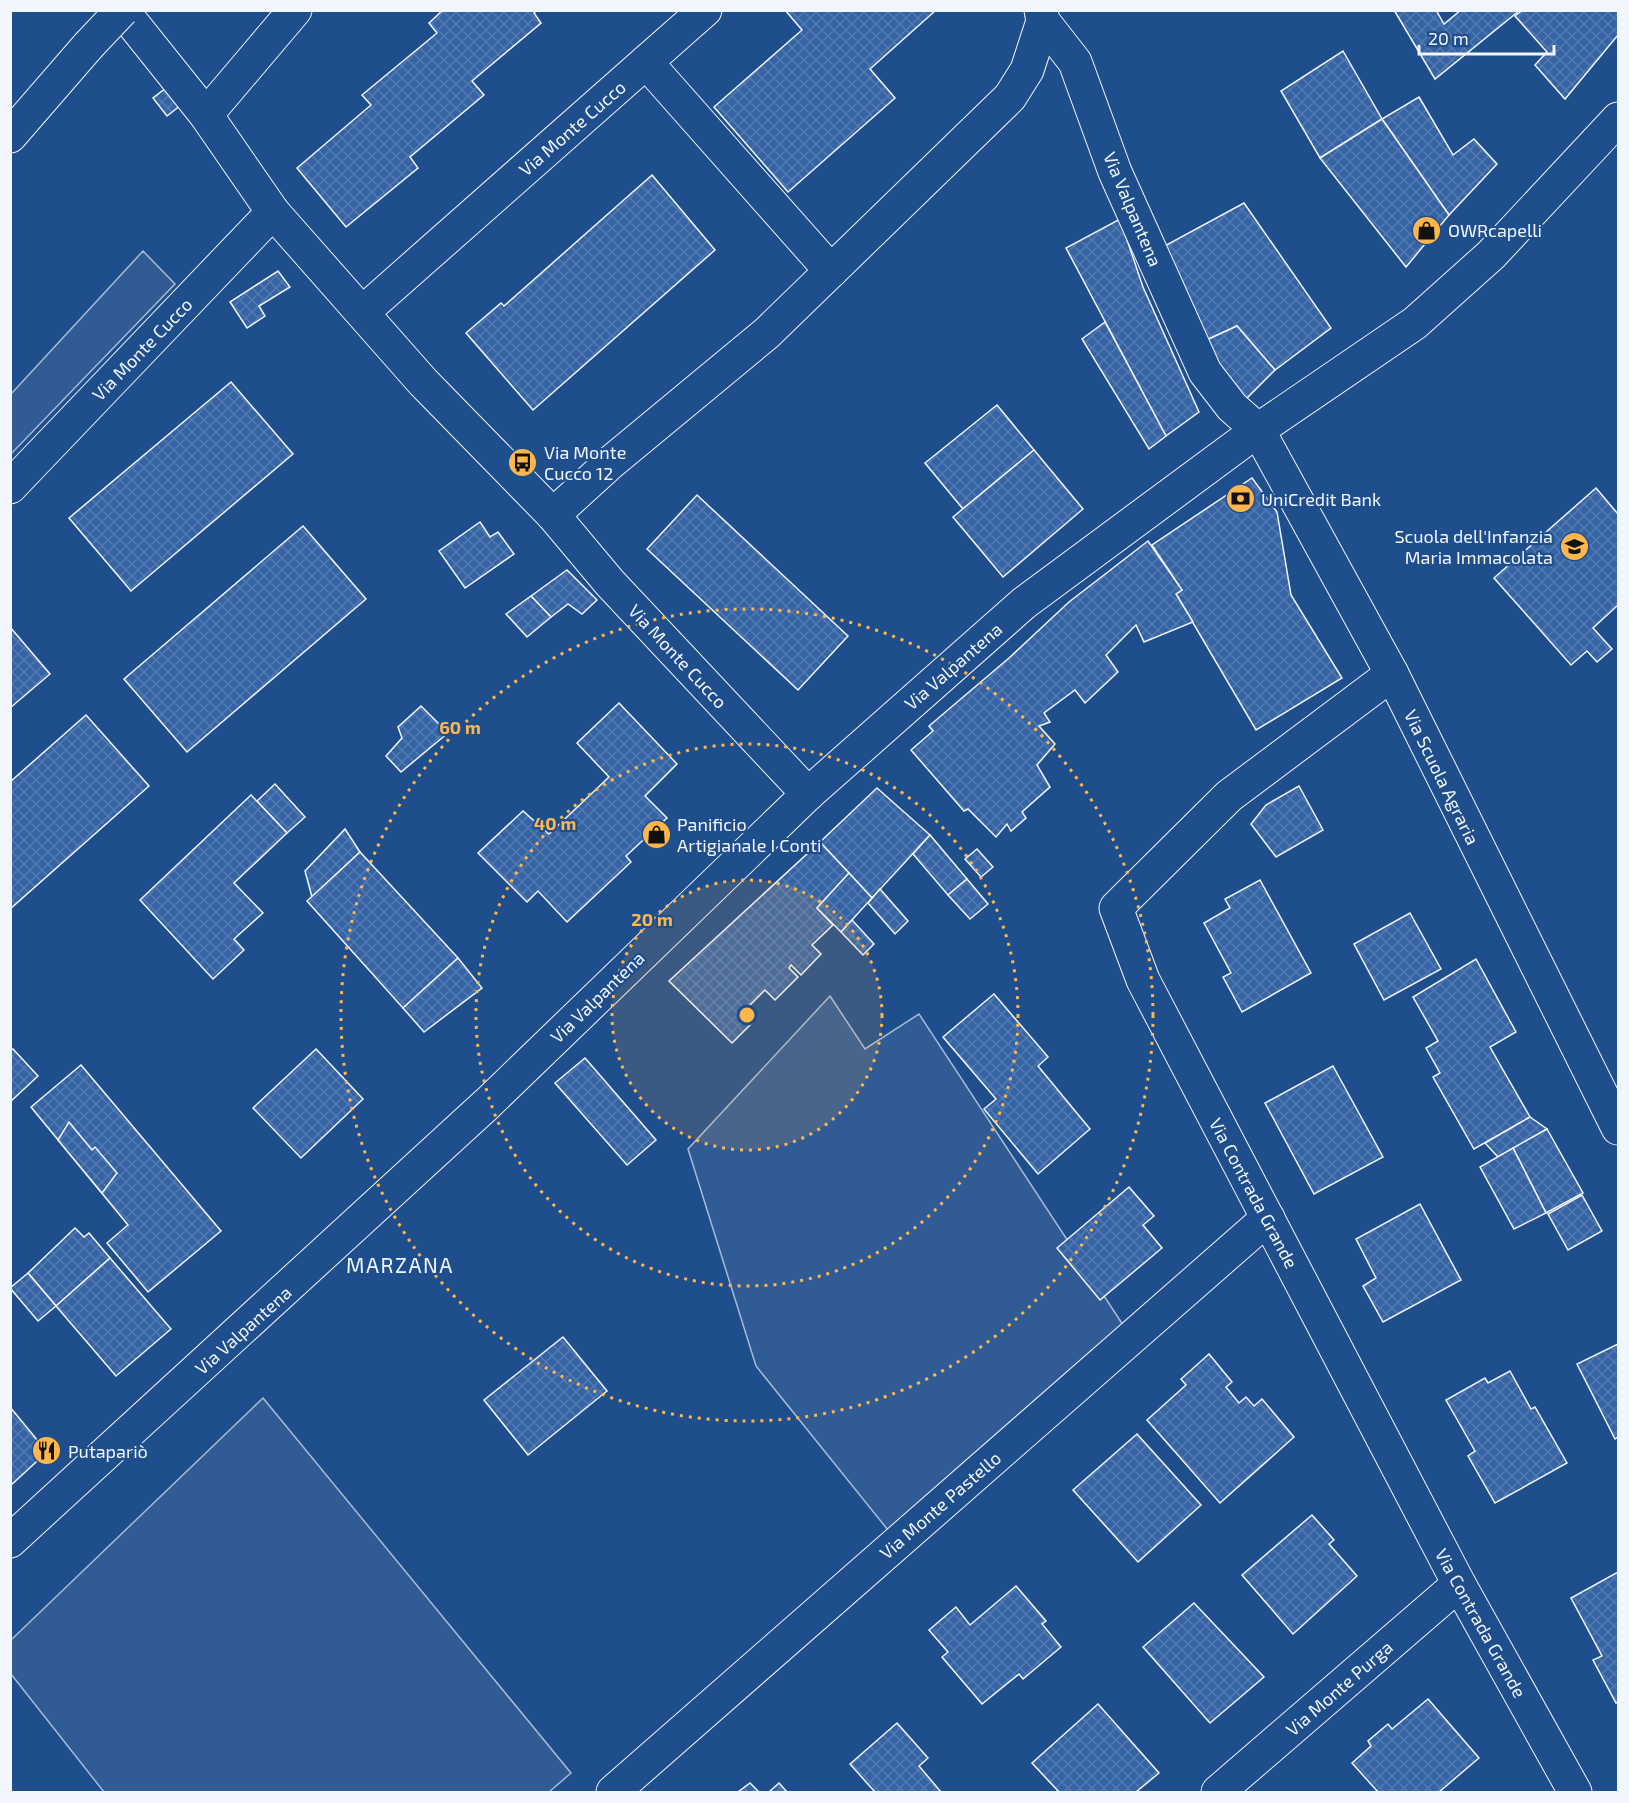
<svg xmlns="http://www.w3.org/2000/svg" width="1629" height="1803" font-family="'Exo 2',sans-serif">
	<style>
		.built { fill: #305b95; stroke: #a8bbd7; stroke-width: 1.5 }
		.building { fill: url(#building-cross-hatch); stroke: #f2f6ff; stroke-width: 1.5 }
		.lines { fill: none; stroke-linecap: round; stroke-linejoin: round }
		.street-casing { stroke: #f2f6ff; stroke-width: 35 }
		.secondary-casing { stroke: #f2f6ff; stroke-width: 35 }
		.highway-casing { stroke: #f2f6ff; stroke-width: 35 }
		.street { stroke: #1f4e8c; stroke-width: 33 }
		.secondary { stroke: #1f4e8c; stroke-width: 33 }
		.highway { stroke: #1f4e8c; stroke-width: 33 }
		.highway-bridge-casing { stroke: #f2f6ff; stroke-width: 35; stroke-linecap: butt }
		.highway-bridge { stroke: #1f4e8c; stroke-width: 33 }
		.ring { fill: none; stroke: #ffb74d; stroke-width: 3; stroke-dasharray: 3 6 }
		.labels { text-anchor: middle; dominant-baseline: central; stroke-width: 4.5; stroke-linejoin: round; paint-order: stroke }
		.street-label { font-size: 18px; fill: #f2f6ff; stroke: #1f4e8c }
		.poi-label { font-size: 18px; fill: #f2f6ff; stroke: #1f4e8c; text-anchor: start }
		.quarter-label { font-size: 21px; letter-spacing: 1.5px; fill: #f2f6ff; stroke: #1f4e8c }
		.centre { fill: #ffb74d; stroke: #1f4e8c; stroke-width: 3 }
		.ring-label { font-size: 18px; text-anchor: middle; font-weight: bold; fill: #ffb74d; stroke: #1f4e8c; stroke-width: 4.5; stroke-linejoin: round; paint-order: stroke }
	</style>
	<defs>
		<pattern id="building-cross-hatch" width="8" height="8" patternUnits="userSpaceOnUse" patternTransform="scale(1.5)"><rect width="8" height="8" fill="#3563a3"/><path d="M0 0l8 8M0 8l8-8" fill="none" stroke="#537ab1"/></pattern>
	</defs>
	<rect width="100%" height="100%" fill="#1f4e8c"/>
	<g class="built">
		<path d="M 143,251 L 175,284 L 11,454 L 11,394 Z"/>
		<path d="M 830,996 L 865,1049 L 919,1014 L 1125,1328 L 896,1540 L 756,1366 L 688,1149 Z"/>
		<path d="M 263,1398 L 571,1773 L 549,1792 L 104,1792 L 11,1674 L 11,1640 Z"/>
	</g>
	<g class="building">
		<path d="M 443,10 L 537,10 L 534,13 L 541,23 L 472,81 L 484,95 L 410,157 L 418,168 L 346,227 L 297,168 L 371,105 L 362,95 L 437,33 L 429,23 Z"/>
		<path d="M 785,10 L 936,10 L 870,69 L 895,98 L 788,192 L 714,107 L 802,30 Z"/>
		<path d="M 1394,10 L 1436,10 L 1444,24 L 1461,10 L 1520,10 L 1435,79 Z"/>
		<path d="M 1523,10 L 1618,10 L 1618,35 L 1565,99 L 1535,65 L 1547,52 L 1515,16 Z"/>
		<path d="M 1343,51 L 1382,119 L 1320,158 L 1281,91 Z"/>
		<path d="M 166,88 L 181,105 L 167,116 L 153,98 Z"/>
		<path d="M 1419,97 L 1453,155 L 1474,139 L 1497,164 L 1449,215 L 1382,119 Z"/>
		<path d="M 1382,119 L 1449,215 L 1406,267 L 1320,158 Z"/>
		<path d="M 652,175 L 715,250 L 533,410 L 466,333 L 501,303 L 504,306 Z"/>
		<path d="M 1244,203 L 1331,328 L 1275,370 L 1237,326 L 1200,343 L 1159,249 Z"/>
		<path d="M 1120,219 L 1143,287 L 1199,412 L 1166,436 L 1066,248 Z"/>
		<path d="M 278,271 L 290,287 L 259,306 L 265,316 L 247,328 L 230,302 Z"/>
		<path d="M 1105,322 L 1166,436 L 1149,449 L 1082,339 Z"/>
		<path d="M 1237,326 L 1275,370 L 1243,402 L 1200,343 Z"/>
		<path d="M 231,382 L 293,454 L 131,591 L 69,518 Z"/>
		<path d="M 997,405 L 1034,450 L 963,509 L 925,463 Z"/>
		<path d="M 1034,450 L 1083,509 L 1003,577 L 953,517 Z"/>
		<path d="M 1252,478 L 1277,512 L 1291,595 L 1342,678 L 1256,730 L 1176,594 L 1182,590 L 1152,545 Z"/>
		<path d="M 1596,488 L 1618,514 L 1618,605 L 1593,628 L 1612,649 L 1597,662 L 1587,651 L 1571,665 L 1494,578 Z"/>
		<path d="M 697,495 L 848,636 L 798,690 L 647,549 Z"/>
		<path d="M 480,522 L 490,537 L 498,532 L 514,554 L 465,588 L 439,551 Z"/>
		<path d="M 303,526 L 366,599 L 187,752 L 124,679 Z"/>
		<path d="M 1148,541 L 1182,590 L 1176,594 L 1193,622 L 1144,642 L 1136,625 L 1106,655 L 1118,672 L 1085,703 L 1075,690 L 1044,713 L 1050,722 L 1039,726 L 1055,744 L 1037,765 L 1050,787 L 1022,812 L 1026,818 L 1011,831 L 1007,824 L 996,837 L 968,809 L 964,811 L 911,750 L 933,731 L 929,726 L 1009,658 L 1069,602 Z"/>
		<path d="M 567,570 L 597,600 L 582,614 L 568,604 L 551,617 L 531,596 Z"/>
		<path d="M 531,596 L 551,617 L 527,637 L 506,614 Z"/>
		<path d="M 10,627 L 50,674 L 10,708 Z"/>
		<path d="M 619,703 L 677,764 L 645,796 L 667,818 L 626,856 L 631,862 L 567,922 L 538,891 L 527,902 L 478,853 L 523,811 L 549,834 L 609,777 L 577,743 Z"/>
		<path d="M 421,706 L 448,733 L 401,772 L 386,756 L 402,738 L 398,727 Z"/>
		<path d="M 86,715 L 149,786 L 10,909 L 10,782 Z"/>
		<path d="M 275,784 L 305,817 L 287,833 L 257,801 Z"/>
		<path d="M 1299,786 L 1323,830 L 1276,857 L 1251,824 L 1266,805 Z"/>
		<path d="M 877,788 L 930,835 L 872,898 L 820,842 Z"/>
		<path d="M 251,795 L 287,833 L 234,883 L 263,913 L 234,939 L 244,950 L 213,979 L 140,900 Z"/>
		<path d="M 345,829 L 360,852 L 312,897 L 305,871 Z"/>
		<path d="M 930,835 L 967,879 L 948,895 L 913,854 Z"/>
		<path d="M 820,842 L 849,873 L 817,908 L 833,925 L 812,945 L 821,954 L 801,975 L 791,965 L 789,968 L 798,977 L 775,1000 L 765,990 L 744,1011 L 754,1021 L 732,1043 L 669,981 Z"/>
		<path d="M 977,849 L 993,867 L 981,877 L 965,859 Z"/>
		<path d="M 360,852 L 458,958 L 403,1008 L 307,901 Z"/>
		<path d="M 849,873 L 872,898 L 841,932 L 817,908 Z"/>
		<path d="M 967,879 L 988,904 L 970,919 L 948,895 Z"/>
		<path d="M 1260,880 L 1311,973 L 1242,1012 L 1223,977 L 1231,973 L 1204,923 L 1230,908 L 1225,899 Z"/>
		<path d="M 880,889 L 908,921 L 895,934 L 868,903 Z"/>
		<path d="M 1410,913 L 1441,969 L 1384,1000 L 1354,944 Z"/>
		<path d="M 852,920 L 874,944 L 863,955 L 841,932 Z"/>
		<path d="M 458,958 L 482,988 L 424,1032 L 403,1008 Z"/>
		<path d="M 1476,959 L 1516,1032 L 1490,1047 L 1530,1117 L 1474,1149 L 1433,1077 L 1440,1073 L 1426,1048 L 1438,1041 L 1413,997 Z"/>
		<path d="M 994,994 L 1048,1057 L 1038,1066 L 1090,1129 L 1038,1174 L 984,1109 L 996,1099 L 943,1037 Z"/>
		<path d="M 13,1049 L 38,1076 L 10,1102 L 10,1051 Z"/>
		<path d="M 316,1049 L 363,1099 L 301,1158 L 253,1108 Z"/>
		<path d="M 585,1058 L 656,1140 L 627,1165 L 555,1083 Z"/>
		<path d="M 81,1065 L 221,1231 L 148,1292 L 107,1243 L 128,1225 L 31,1107 Z"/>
		<path d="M 1333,1066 L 1383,1157 L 1314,1194 L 1265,1103 Z"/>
		<path d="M 1530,1117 L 1547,1129 L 1498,1157 L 1485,1143 Z"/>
		<path d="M 69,1122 L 92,1150 L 95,1147 L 117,1173 L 102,1193 L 58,1140 Z"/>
		<path d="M 1547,1129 L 1583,1193 L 1546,1213 L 1513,1148 Z"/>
		<path d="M 1513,1148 L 1546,1213 L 1514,1229 L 1480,1167 Z"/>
		<path d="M 1129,1187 L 1154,1216 L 1143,1225 L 1162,1248 L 1100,1300 L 1057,1248 Z"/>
		<path d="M 1582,1195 L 1602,1231 L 1568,1250 L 1548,1214 Z"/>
		<path d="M 1420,1204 L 1461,1280 L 1383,1322 L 1363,1286 L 1376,1278 L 1356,1239 Z"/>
		<path d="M 75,1228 L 84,1237 L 89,1233 L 110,1258 L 56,1306 L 28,1273 Z"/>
		<path d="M 110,1258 L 171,1329 L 116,1376 L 56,1306 Z"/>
		<path d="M 28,1273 L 56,1306 L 38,1321 L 10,1288 Z"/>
		<path d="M 563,1337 L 607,1391 L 528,1455 L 484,1400 Z"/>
		<path d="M 1618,1344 L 1618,1437 L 1615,1439 L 1577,1364 Z"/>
		<path d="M 1209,1354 L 1232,1382 L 1226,1387 L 1239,1403 L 1246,1397 L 1254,1406 L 1262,1399 L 1294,1437 L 1220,1503 L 1147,1420 L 1186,1385 L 1181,1379 Z"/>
		<path d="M 1510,1371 L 1531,1409 L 1535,1407 L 1567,1463 L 1495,1503 L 1468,1456 L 1475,1451 L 1446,1400 L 1485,1378 L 1488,1383 Z"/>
		<path d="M 10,1407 L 47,1452 L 10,1486 Z"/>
		<path d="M 1137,1434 L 1201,1505 L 1138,1562 L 1073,1490 Z"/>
		<path d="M 1312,1515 L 1334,1540 L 1329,1544 L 1357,1576 L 1293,1634 L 1242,1575 Z"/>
		<path d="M 1618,1572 L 1618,1702 L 1616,1703 L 1593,1660 L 1602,1656 L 1571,1598 Z"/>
		<path d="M 1016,1586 L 1046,1621 L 1042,1624 L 1061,1647 L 1023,1679 L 1019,1674 L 982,1704 L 942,1657 L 948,1652 L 929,1630 L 956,1607 L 970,1625 Z"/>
		<path d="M 1194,1603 L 1264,1677 L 1210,1723 L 1143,1647 Z"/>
		<path d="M 1428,1699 L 1479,1758 L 1439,1792 L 1378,1792 L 1352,1763 L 1371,1746 L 1368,1741 L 1388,1724 L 1392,1729 Z"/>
		<path d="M 1098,1704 L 1159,1773 L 1136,1792 L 1059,1792 L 1032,1763 Z"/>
		<path d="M 897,1723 L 928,1758 L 919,1766 L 941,1792 L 875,1792 L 850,1764 Z"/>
		<path d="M 750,1783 L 759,1792 L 738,1792 Z"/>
		<path d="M 779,1783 L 787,1792 L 769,1792 Z"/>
	</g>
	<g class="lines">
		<defs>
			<g id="street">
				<path d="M 122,10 L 206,115 L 273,212 L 423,382 L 553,515 L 610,583 L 808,794"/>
				<path d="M 1041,10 L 1043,21 L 1075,62 L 1115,172 L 1205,372 L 1232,407 L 1258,430 L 1392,674 L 1618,1128"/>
				<path d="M 646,62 L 831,271"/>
				<path d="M 206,115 L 295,10"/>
				<path d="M 363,312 L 705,10"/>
				<path d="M 10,487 L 273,212"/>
				<path d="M 553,515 L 610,463 L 767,333 L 1010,97 L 1027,70 L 1043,21"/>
				<path d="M 1392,674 L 1229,796 L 1116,908 L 1143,980 L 1459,1584 L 1575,1792"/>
				<path d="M 613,1792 L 1268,1218"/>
				<path d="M 1218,1792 L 1459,1584"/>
			</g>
			<path id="secondary" d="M 10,1541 L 488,1103 L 808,794 L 1024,603 L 1258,430 L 1415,323 L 1491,255 L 1618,119"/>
			<path id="highway" d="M 10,136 L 88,46"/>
		</defs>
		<use href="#street" class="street-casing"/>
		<use href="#secondary" class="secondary-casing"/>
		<use href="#highway" class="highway-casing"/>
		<use href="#street" class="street"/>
		<use href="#secondary" class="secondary"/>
		<use href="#highway" class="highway"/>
		<defs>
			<path id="highway-bridge" d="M 88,46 L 122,10"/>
		</defs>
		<use href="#highway-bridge" class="highway-bridge-casing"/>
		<use href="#highway-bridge" class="highway-bridge"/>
	</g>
	<circle cx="747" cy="1015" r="135" fill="#ffb74d" fill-opacity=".12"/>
	<g class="ring">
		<circle cx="747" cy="1015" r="135"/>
		<circle cx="747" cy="1015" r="271"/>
		<circle cx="747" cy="1015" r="406"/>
	</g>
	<defs>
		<symbol id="shop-disc" viewBox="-11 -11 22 22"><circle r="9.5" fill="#ffb74d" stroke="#1f4e8c"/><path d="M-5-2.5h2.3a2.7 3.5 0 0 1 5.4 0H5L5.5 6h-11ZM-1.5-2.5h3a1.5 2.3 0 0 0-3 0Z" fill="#111"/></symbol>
		<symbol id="bus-disc" viewBox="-11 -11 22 22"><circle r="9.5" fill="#ffb74d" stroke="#1f4e8c"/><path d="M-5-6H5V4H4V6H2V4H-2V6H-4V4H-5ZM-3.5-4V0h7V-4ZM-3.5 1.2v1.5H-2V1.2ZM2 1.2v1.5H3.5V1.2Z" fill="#111"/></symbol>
		<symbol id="bank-disc" viewBox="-11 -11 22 22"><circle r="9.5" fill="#ffb74d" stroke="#1f4e8c"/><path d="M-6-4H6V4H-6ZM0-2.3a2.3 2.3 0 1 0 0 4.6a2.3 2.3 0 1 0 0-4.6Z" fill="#111"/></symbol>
		<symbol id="school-disc" viewBox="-11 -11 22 22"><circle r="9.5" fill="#ffb74d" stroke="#1f4e8c"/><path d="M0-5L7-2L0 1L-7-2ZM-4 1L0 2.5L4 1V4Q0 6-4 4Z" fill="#111"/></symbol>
		<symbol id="restaurant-disc" viewBox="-11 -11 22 22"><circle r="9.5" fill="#ffb74d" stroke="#1f4e8c"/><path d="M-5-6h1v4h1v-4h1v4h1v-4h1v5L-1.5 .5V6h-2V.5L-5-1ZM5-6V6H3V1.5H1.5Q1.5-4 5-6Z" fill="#111"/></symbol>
	</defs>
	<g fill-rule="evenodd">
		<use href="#shop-disc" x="1410" y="214" width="33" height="33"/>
		<use href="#bus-disc" x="506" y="446" width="33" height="33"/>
		<use href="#bank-disc" x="1224" y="482" width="33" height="33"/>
		<use href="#school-disc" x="1558" y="530" width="33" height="33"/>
		<use href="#shop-disc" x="640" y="818" width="33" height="33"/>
		<use href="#restaurant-disc" x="30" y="1434" width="33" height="33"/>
	</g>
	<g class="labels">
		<g class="street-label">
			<text transform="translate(572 128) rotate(-41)">Via Monte Cucco</text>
			<text transform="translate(1133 209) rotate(67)">Via Valpantena</text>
			<text transform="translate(142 349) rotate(-46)">Via Monte Cucco</text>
			<text transform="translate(678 656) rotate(47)">Via Monte Cucco</text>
			<text transform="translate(953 666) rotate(-41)">Via Valpantena</text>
			<text transform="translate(1442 777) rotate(64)">Via Scuola Agraria</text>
			<text transform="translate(597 997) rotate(-44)">Via Valpantena</text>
			<text transform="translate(1254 1193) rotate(62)">Via Contrada Grande</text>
			<text transform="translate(243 1330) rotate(-42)">Via Valpantena</text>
			<text transform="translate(940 1505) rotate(-41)">Via Monte Pastello</text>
			<text transform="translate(1481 1623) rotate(61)">Via Contrada Grande</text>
			<text transform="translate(1339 1688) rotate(-41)">Via Monte Purga</text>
		</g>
		<g class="poi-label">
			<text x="1448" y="230">OWRcapelli</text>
			<text x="544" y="452">Via Monte<tspan x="544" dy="21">Cucco 12</tspan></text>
			<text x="1261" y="499">UniCredit Bank</text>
			<text x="1553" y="536" text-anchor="end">Scuola dell'Infanzia<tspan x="1553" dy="21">Maria Immacolata</tspan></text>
			<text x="677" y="824">Panificio<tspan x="677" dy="21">Artigianale I Conti</tspan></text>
			<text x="68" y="1451">Putapariò</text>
		</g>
		<g class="quarter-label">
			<text x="400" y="1264">MARZANA</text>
		</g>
	</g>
	<circle cx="747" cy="1015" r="9" class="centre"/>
	<g class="ring-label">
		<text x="460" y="734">60 m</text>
		<text x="555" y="830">40 m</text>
		<text x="652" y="926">20 m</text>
	</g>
	<rect width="1629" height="1803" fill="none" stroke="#f2f6ff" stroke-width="24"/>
	<path d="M1419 45v9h135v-9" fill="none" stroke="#f2f6ff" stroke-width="3"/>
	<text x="1428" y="45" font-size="18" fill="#f2f6ff" stroke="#1f4e8c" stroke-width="4.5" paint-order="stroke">20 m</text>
</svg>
